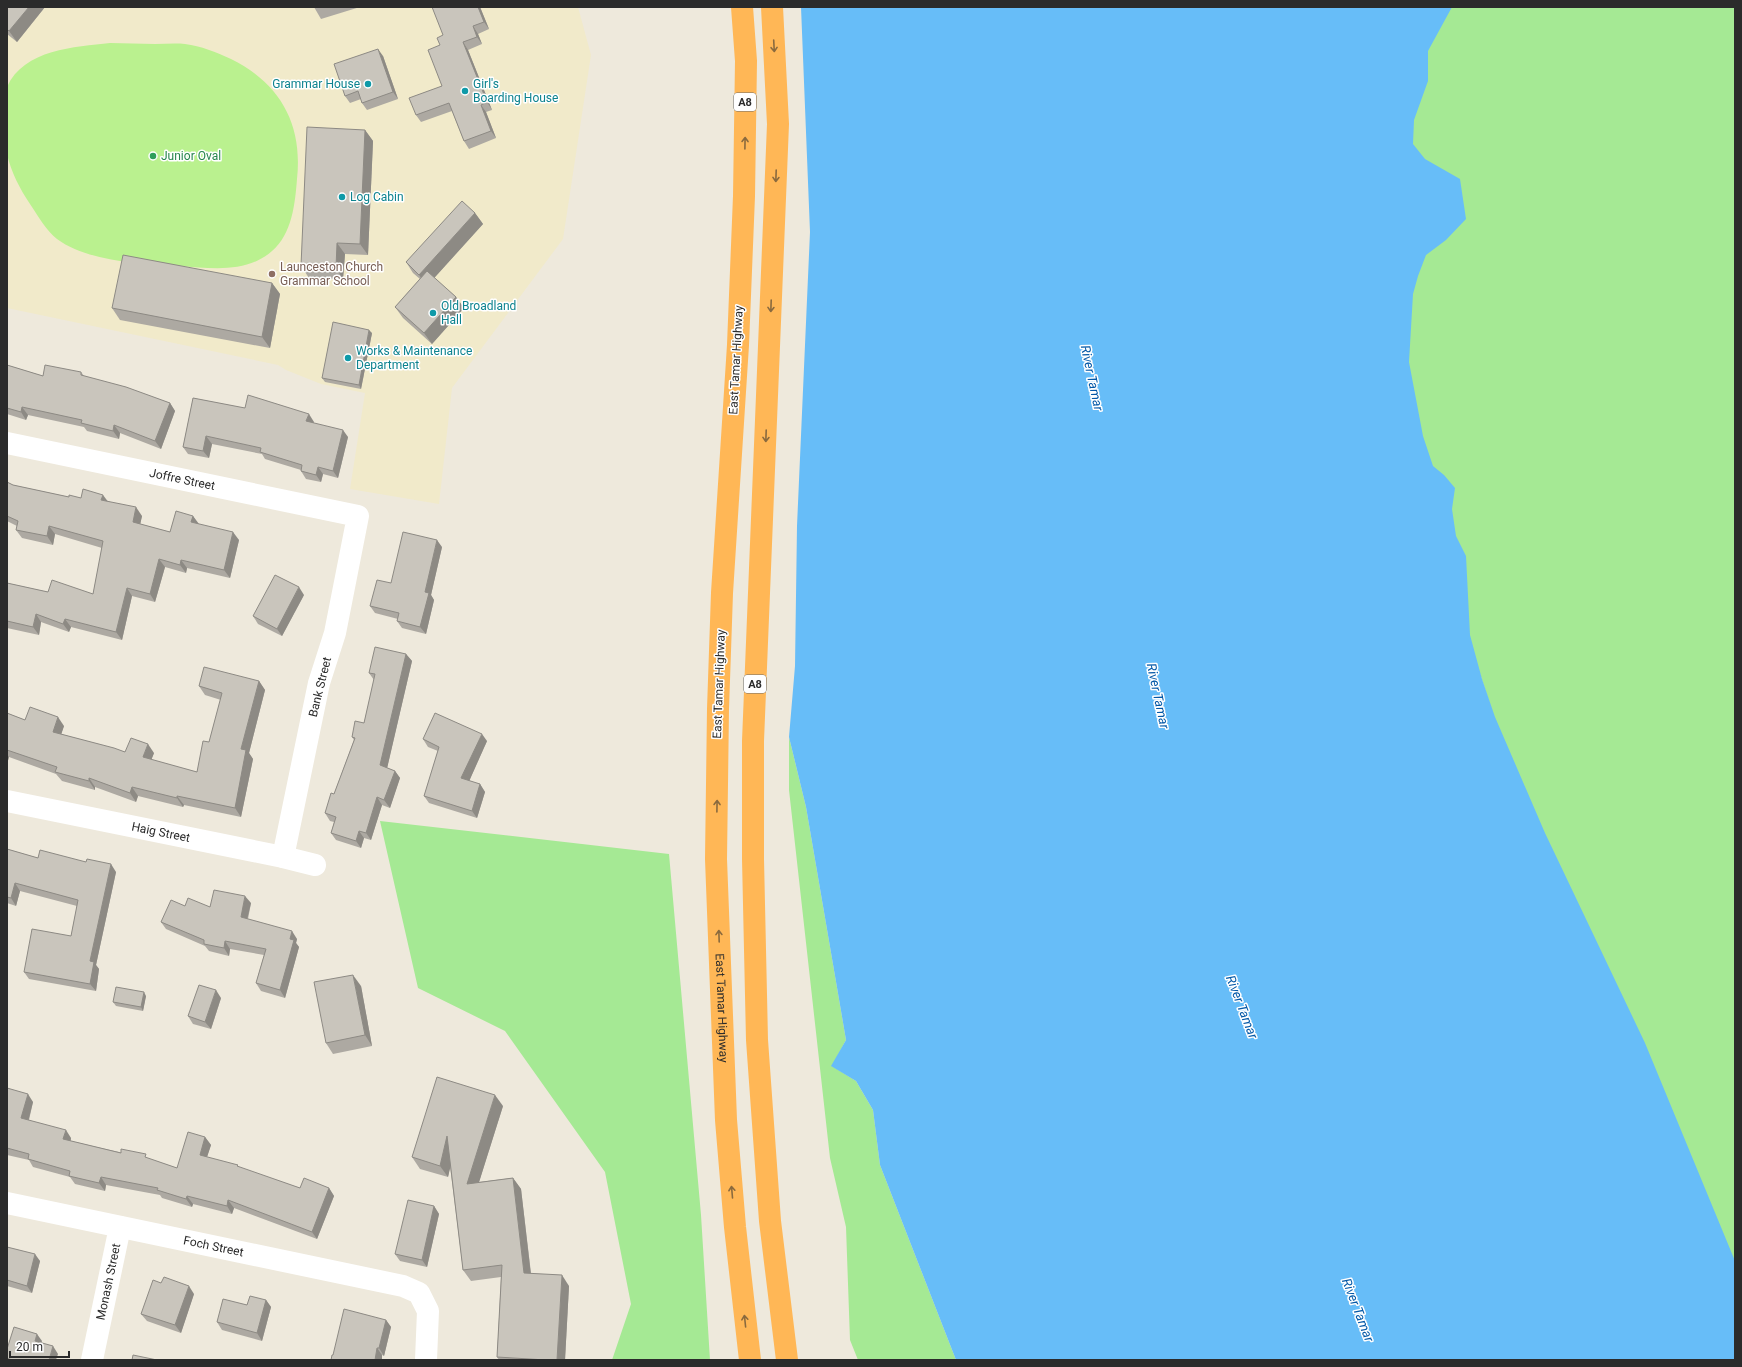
<svg xmlns="http://www.w3.org/2000/svg" width="1742" height="1367" font-family="Roboto,sans-serif">
	<style>
		.education { fill: #f1eaca }
		.green { fill: #a5e994 }
		.pitch { fill: #baf18f }
		.water { fill: #67bdf8 }
		.lines { fill: none; stroke-linecap: round; stroke-linejoin: round }
		.street { stroke: #fff; stroke-width: 22 }
		.highway { stroke: #ffb756; stroke-width: 22 }
		.wall { fill: #ada9a2 }
		.shaded-wall { fill: #8d8a84 }
		.building { fill: #c9c5bc; stroke: #8d8a84 }
		.oneway { stroke: #8a6a3e }
		.culture-dot { fill: #0f9aa8; stroke: #fff; stroke-width: 1.5 }
		.leisure-dot { fill: #2e9e5b; stroke: #fff; stroke-width: 1.5 }
		.education-dot { fill: #8d6e63; stroke: #fff; stroke-width: 1.5 }
		.labels { text-anchor: middle; dominant-baseline: central; stroke-width: 3; stroke-linejoin: round; paint-order: stroke }
		.shield { fill: #fff; stroke: #6b6b6b; stroke-width: 1 }
		.shield-label { font-size: 11px; font-weight: bold; fill: #2b2b2b }
		.culture-label { font-size: 12px; fill: #0d838f; stroke: #fff; text-anchor: start }
		.leisure-label { font-size: 12px; fill: #27864d; stroke: #fff; text-anchor: start }
		.education-label { font-size: 12px; fill: #785e54; stroke: #fff; text-anchor: start }
		.street-label { font-size: 12px; fill: #2b2b2b; stroke: #fff }
		.water-label { font-size: 13px; font-style: italic; fill: #0358a7; stroke: #fff }
	</style>
	<rect width="100%" height="100%" fill="#eee9dc"/>
	<path class="education" d="M 7,7 L 578,7 L 591,55 L 563,239 L 452,388 L 439,504 L 350,489 L 365,393 L 321,384 L 286,370 L 278,365 L 7,308 Z"/>
	<g class="green">
		<path d="M 1262,7 L 1735,7 L 1735,1360 L 1603,1050 Z"/>
		<path d="M 789,737 L 806,807 L 846,1040 L 832,1066 L 856,1081 L 873,1110 L 880,1165 L 956,1360 L 858,1360 L 850,1340 L 846,1227 L 830,1158 L 789,790 Z"/>
		<path d="M 380,821 L 669,854 L 701,1215 L 710,1360 L 612,1360 L 631,1304 L 605,1172 L 505,1031 L 418,988 Z"/>
	</g>
	<path class="pitch" d="M 110,43 C 125,43 140,44 155,44 C 165,44 175,43 185,44 C 201,46 216,52 231,59 C 280,83 303,124 297,179 C 295,204 292,234 272,251 C 246,274 211,268 179,266 C 143,264 88,262 57,239 C 46,230 38,216 30,204 C 20,189 11,172 7,154 C 6,147 7,139 7,131 C 7,116 7,102 7,87 C 24,49 75,47 110,43 Z"/>
	<path class="water" d="M 801,7 L 1452,7 L 1428,51 L 1428,81 L 1414,120 L 1413,144 L 1425,159 L 1460,179 L 1466,219 L 1446,240 L 1426,255 L 1418,276 L 1413,294 L 1409,362 L 1423,436 L 1433,466 L 1444,475 L 1455,488 L 1452,509 L 1456,536 L 1466,556 L 1470,635 L 1482,679 L 1495,717 L 1545,833 L 1645,1043 L 1735,1261 L 1735,1360 L 956,1360 L 880,1165 L 873,1110 L 856,1081 L 831,1066 L 846,1040 L 806,807 L 789,737 L 795,666 L 797,526 L 810,232 Z"/>
	<g class="lines">
		<g class="street">
			<path id="s1" d="M 7,443 L 358,516 L 335,633 L 319,683 L 283,857"/>
			<path id="s2" d="M 7,801 L 283,857 L 315,865"/>
			<path id="s3" d="M 7,1203 L 403,1286 L 419,1293 L 428,1311 L 426,1360"/>
			<path id="s4" d="M 92,1360 L 120,1227"/>
		</g>
		<g class="highway">
			<path id="s5" d="M 742,7 L 746,61 L 744,196 L 738,345 L 722,593 L 718,709 L 716,859 L 726,1120 L 735,1227 L 750,1360"/>
			<path d="M 772,7 L 778,124 L 753,741 L 753,859 L 757,1040 L 770,1221 L 787,1360"/>
		</g>
	</g>
	<g class="wall">
		<path d="M 7,7 L 45,7 L 17,42 L 7,34 Z"/>
		<path d="M 314,7 L 360,7 L 321,19 Z"/>
		<path d="M 480,7 L 489,29 L 478,34 L 482,44 L 468,50 L 492,110 L 486,112 L 496,138 L 469,149 L 464,141 L 452,111 L 421,122 L 416,115 L 442,86 L 440,45 L 443,35 Z"/>
		<path d="M 383,56 L 398,99 L 367,110 L 362,103 L 361,99 L 350,103 L 345,96 Z"/>
		<path d="M 365,130 L 373,141 L 368,255 L 345,254 L 343,279 L 309,278 L 301,266 Z"/>
		<path d="M 475,213 L 483,224 L 434,278 L 456,297 L 464,308 L 432,344 L 403,318 L 395,307 L 420,279 L 413,273 L 406,262 Z"/>
		<path d="M 272,283 L 280,294 L 270,348 L 120,320 L 112,308 Z"/>
		<path d="M 372,333 L 361,389 L 325,382 L 322,378 Z"/>
		<path d="M 7,365 L 43,376 L 81,372 L 84,376 L 170,403 L 175,411 L 161,449 L 120,433 L 119,439 L 87,431 L 84,427 L 28,415 L 26,420 L 7,414 Z"/>
		<path d="M 193,398 L 314,422 L 313,423 L 348,437 L 338,478 L 323,474 L 321,482 L 306,479 L 301,471 L 301,470 L 265,459 L 262,454 L 212,444 L 209,458 L 188,454 L 183,447 Z"/>
		<path d="M 7,482 L 13,485 L 69,497 L 81,498 L 108,501 L 142,516 L 140,524 L 170,532 L 193,516 L 198,524 L 239,540 L 230,578 L 187,568 L 186,573 L 165,567 L 155,602 L 132,596 L 122,640 L 71,627 L 69,632 L 41,622 L 39,635 L 7,628 L 7,583 L 48,592 L 93,594 L 102,548 L 55,534 L 53,545 L 22,538 L 16,530 L 17,526 L 7,521 Z"/>
		<path d="M 442,547 L 431,595 L 434,600 L 426,634 L 402,628 L 397,621 L 398,619 L 375,613 L 370,606 L 391,583 Z"/>
		<path d="M 304,595 L 282,636 L 258,624 L 253,616 Z"/>
		<path d="M 406,654 L 412,661 L 387,768 L 395,771 L 400,778 L 390,808 L 382,805 L 371,840 L 364,838 L 361,848 L 336,840 L 331,833 L 334,822 L 330,821 L 325,813 L 334,794 L 354,740 L 352,737 L 364,723 L 374,680 L 369,673 Z"/>
		<path d="M 259,681 L 265,690 L 249,753 L 253,759 L 241,817 L 184,805 L 183,807 L 138,796 L 136,802 L 95,787 L 95,790 L 62,781 L 56,774 L 9,757 L 7,764 L 7,713 L 25,720 L 64,726 L 61,734 L 125,752 L 154,753 L 151,760 L 197,772 L 209,742 L 221,700 L 205,695 L 199,686 Z"/>
		<path d="M 423,739 L 487,741 L 469,781 L 480,784 L 485,792 L 477,818 L 429,803 L 424,796 L 438,751 L 428,747 Z"/>
		<path d="M 7,849 L 38,858 L 116,872 L 96,965 L 99,969 L 96,991 L 29,979 L 24,972 L 71,936 L 77,906 L 20,891 L 16,906 L 7,903 Z"/>
		<path d="M 251,903 L 248,919 L 297,939 L 296,943 L 299,947 L 285,998 L 261,991 L 256,983 L 264,955 L 230,949 L 229,956 L 209,951 L 205,946 L 166,929 L 161,922 L 185,906 L 210,907 Z"/>
		<path d="M 361,986 L 372,1046 L 333,1054 L 326,1043 Z"/>
		<path d="M 146,996 L 143,1011 L 116,1006 L 113,1002 Z"/>
		<path d="M 221,998 L 211,1029 L 193,1024 L 188,1016 Z"/>
		<path d="M 7,1088 L 33,1102 L 29,1120 L 71,1138 L 71,1141 L 149,1159 L 177,1168 L 205,1137 L 211,1145 L 207,1157 L 300,1188 L 329,1188 L 334,1196 L 317,1239 L 234,1208 L 232,1214 L 193,1204 L 192,1207 L 162,1198 L 160,1195 L 106,1185 L 105,1191 L 75,1184 L 70,1177 L 33,1167 L 29,1160 L 7,1155 Z"/>
		<path d="M 503,1106 L 479,1182 L 513,1178 L 521,1189 L 531,1273 L 569,1286 L 565,1360 L 499,1360 L 497,1357 L 501,1277 L 471,1281 L 463,1270 L 450,1166 L 448,1177 L 420,1169 L 412,1157 Z"/>
		<path d="M 434,1206 L 439,1214 L 427,1267 L 400,1261 L 395,1254 Z"/>
		<path d="M 7,1247 L 40,1261 L 32,1293 L 7,1286 Z"/>
		<path d="M 194,1294 L 181,1333 L 147,1321 L 141,1314 Z"/>
		<path d="M 266,1300 L 271,1307 L 262,1341 L 222,1330 L 217,1322 L 247,1305 Z"/>
		<path d="M 386,1320 L 391,1327 L 384,1356 L 382,1355 L 382,1360 L 331,1360 L 333,1355 Z"/>
	</g>
	<g class="shaded-wall">
		<path d="M 29,7 L 45,7 L 17,42 L 9,31 Z"/>
		<path d="M 478,7 L 480,7 L 489,29 L 484,22 Z"/>
		<path d="M 473,26 L 478,34 L 482,44 L 477,37 Z"/>
		<path d="M 463,42 L 468,50 L 492,110 L 487,102 Z"/>
		<path d="M 378,49 L 383,56 L 398,99 L 393,92 Z"/>
		<path d="M 481,105 L 486,112 L 496,138 L 491,131 Z"/>
		<path d="M 365,130 L 373,141 L 368,255 L 360,244 Z"/>
		<path d="M 475,213 L 483,224 L 427,286 L 419,275 Z"/>
		<path d="M 337,243 L 345,254 L 343,279 L 336,268 Z"/>
		<path d="M 272,283 L 280,294 L 270,348 L 262,337 Z"/>
		<path d="M 456,297 L 464,308 L 432,344 L 424,333 Z"/>
		<path d="M 369,330 L 372,333 L 361,389 L 359,385 Z"/>
		<path d="M 170,403 L 175,411 L 161,449 L 155,441 Z"/>
		<path d="M 22,407 L 28,415 L 26,420 L 21,412 Z"/>
		<path d="M 309,414 L 314,422 L 312,429 L 306,421 Z"/>
		<path d="M 114,425 L 120,433 L 119,439 L 113,431 Z"/>
		<path d="M 343,430 L 348,437 L 338,478 L 333,471 Z"/>
		<path d="M 206,436 L 212,444 L 209,458 L 203,451 Z"/>
		<path d="M 318,467 L 323,474 L 321,482 L 316,475 Z"/>
		<path d="M 103,495 L 109,503 L 101,500 Z"/>
		<path d="M 136,507 L 142,516 L 139,530 L 133,522 Z"/>
		<path d="M 193,516 L 199,524 L 191,522 Z"/>
		<path d="M 49,526 L 55,534 L 53,545 L 47,536 Z"/>
		<path d="M 233,532 L 239,540 L 230,578 L 224,570 Z"/>
		<path d="M 437,540 L 442,547 L 431,595 L 434,600 L 426,634 L 420,627 L 425,592 Z"/>
		<path d="M 159,559 L 165,567 L 155,602 L 150,594 Z"/>
		<path d="M 181,560 L 187,568 L 186,573 L 180,565 Z"/>
		<path d="M 299,587 L 304,595 L 282,636 L 277,629 Z"/>
		<path d="M 127,588 L 132,596 L 122,640 L 116,632 Z"/>
		<path d="M 36,614 L 41,622 L 39,635 L 33,627 Z"/>
		<path d="M 65,619 L 71,627 L 69,632 L 63,624 Z"/>
		<path d="M 406,654 L 412,661 L 386,773 L 380,765 Z"/>
		<path d="M 259,681 L 265,690 L 249,753 L 253,759 L 241,817 L 235,808 L 241,749 Z"/>
		<path d="M 58,717 L 64,726 L 59,741 L 53,732 Z"/>
		<path d="M 482,734 L 487,741 L 467,786 L 461,778 Z"/>
		<path d="M 148,744 L 154,753 L 149,766 L 143,757 Z"/>
		<path d="M 7,754 L 9,757 L 7,764 Z"/>
		<path d="M 395,771 L 400,778 L 390,808 L 384,800 Z"/>
		<path d="M 89,778 L 95,787 L 95,790 L 89,781 Z"/>
		<path d="M 480,784 L 485,792 L 477,818 L 472,811 Z"/>
		<path d="M 132,787 L 138,796 L 136,802 L 130,793 Z"/>
		<path d="M 177,796 L 184,805 L 183,807 L 177,798 Z"/>
		<path d="M 377,797 L 382,805 L 371,840 L 366,833 Z"/>
		<path d="M 359,831 L 364,838 L 361,848 L 356,841 Z"/>
		<path d="M 111,864 L 116,872 L 96,965 L 99,969 L 96,991 L 90,984 L 90,961 Z"/>
		<path d="M 15,883 L 20,891 L 16,906 L 11,898 Z"/>
		<path d="M 245,896 L 251,903 L 246,924 L 241,917 Z"/>
		<path d="M 292,931 L 297,939 L 296,943 L 299,947 L 285,998 L 280,990 L 290,939 Z"/>
		<path d="M 225,941 L 230,949 L 229,956 L 224,948 Z"/>
		<path d="M 353,975 L 361,986 L 372,1046 L 365,1035 Z"/>
		<path d="M 216,990 L 221,998 L 211,1029 L 205,1022 Z"/>
		<path d="M 144,992 L 146,996 L 143,1011 L 141,1007 Z"/>
		<path d="M 28,1094 L 33,1102 L 27,1126 L 21,1118 Z"/>
		<path d="M 495,1095 L 503,1106 L 475,1195 L 467,1184 Z"/>
		<path d="M 66,1130 L 71,1138 L 69,1147 L 63,1139 Z"/>
		<path d="M 447,1136 L 455,1148 L 448,1177 L 440,1166 Z"/>
		<path d="M 205,1137 L 211,1145 L 205,1163 L 200,1155 Z"/>
		<path d="M 101,1177 L 106,1185 L 105,1191 L 99,1183 Z"/>
		<path d="M 513,1178 L 521,1189 L 532,1284 L 524,1273 Z"/>
		<path d="M 329,1188 L 334,1196 L 317,1239 L 312,1232 Z"/>
		<path d="M 187,1196 L 193,1204 L 192,1207 L 186,1199 Z"/>
		<path d="M 228,1200 L 234,1208 L 232,1214 L 227,1206 Z"/>
		<path d="M 434,1206 L 439,1214 L 427,1267 L 422,1260 Z"/>
		<path d="M 35,1254 L 40,1261 L 32,1293 L 27,1286 Z"/>
		<path d="M 562,1275 L 569,1286 L 565,1360 L 557,1360 Z"/>
		<path d="M 189,1286 L 194,1294 L 181,1333 L 175,1325 Z"/>
		<path d="M 266,1300 L 271,1307 L 262,1341 L 257,1333 Z"/>
		<path d="M 386,1320 L 391,1327 L 384,1356 L 379,1348 Z"/>
		<path d="M 37,1334 L 42,1341 L 40,1348 L 35,1341 Z"/>
		<path d="M 53,1346 L 58,1354 L 56,1360 L 49,1360 Z"/>
		<path d="M 377,1348 L 382,1355 L 382,1360 L 375,1360 Z"/>
	</g>
	<g class="building">
		<path d="M 7,7 L 29,7 L 9,31 L 7,29 Z"/>
		<path d="M 432,7 L 478,7 L 484,22 L 473,26 L 477,37 L 463,42 L 487,102 L 481,105 L 491,131 L 464,141 L 449,103 L 416,115 L 409,98 L 442,86 L 428,50 L 440,45 L 437,38 L 443,35 Z"/>
		<path d="M 378,49 L 393,92 L 362,103 L 358,91 L 345,96 L 334,64 Z"/>
		<path d="M 307,127 L 365,130 L 360,244 L 337,243 L 336,268 L 301,266 Z"/>
		<path d="M 462,201 L 475,213 L 419,275 L 406,262 Z"/>
		<path d="M 123,255 L 272,283 L 262,337 L 112,308 Z"/>
		<path d="M 427,271 L 456,297 L 424,333 L 395,307 Z"/>
		<path d="M 333,322 L 369,330 L 359,385 L 322,378 Z"/>
		<path d="M 7,365 L 43,376 L 45,365 L 81,372 L 81,375 L 126,387 L 170,403 L 155,441 L 114,425 L 113,431 L 81,423 L 82,420 L 22,407 L 21,412 L 7,408 Z"/>
		<path d="M 248,395 L 309,414 L 306,421 L 343,430 L 333,471 L 318,467 L 316,475 L 301,471 L 302,465 L 260,452 L 261,448 L 206,436 L 203,451 L 183,447 L 193,398 L 245,408 Z"/>
		<path d="M 7,482 L 13,485 L 69,497 L 69,495 L 81,498 L 83,489 L 103,495 L 101,500 L 136,507 L 133,522 L 170,532 L 176,511 L 193,516 L 191,522 L 233,532 L 224,570 L 181,560 L 180,565 L 159,559 L 150,594 L 127,588 L 116,632 L 65,619 L 63,624 L 36,614 L 33,627 L 7,621 L 7,583 L 48,592 L 52,580 L 93,594 L 103,541 L 49,526 L 47,536 L 16,530 L 18,521 L 7,516 Z"/>
		<path d="M 403,532 L 437,540 L 425,592 L 429,593 L 420,627 L 397,621 L 399,613 L 370,606 L 377,580 L 391,583 Z"/>
		<path d="M 275,575 L 299,587 L 277,629 L 253,616 Z"/>
		<path d="M 375,647 L 406,654 L 380,765 L 395,771 L 384,800 L 377,797 L 366,833 L 359,831 L 356,841 L 331,833 L 336,817 L 325,813 L 331,793 L 334,794 L 355,738 L 352,737 L 355,721 L 364,723 L 375,674 L 369,673 Z"/>
		<path d="M 204,667 L 259,681 L 241,749 L 246,750 L 235,808 L 177,796 L 177,798 L 132,787 L 130,793 L 89,778 L 89,781 L 55,772 L 57,767 L 7,750 L 7,713 L 12,715 L 25,720 L 30,707 L 58,717 L 53,732 L 114,748 L 125,752 L 131,738 L 148,744 L 143,757 L 197,772 L 203,741 L 209,742 L 222,693 L 199,686 Z"/>
		<path d="M 435,713 L 482,734 L 461,778 L 480,784 L 472,811 L 424,796 L 439,747 L 423,739 Z"/>
		<path d="M 7,849 L 38,858 L 40,850 L 86,862 L 87,859 L 111,864 L 90,961 L 94,962 L 90,984 L 24,972 L 32,929 L 71,936 L 78,900 L 15,883 L 11,898 L 7,897 Z"/>
		<path d="M 214,890 L 245,896 L 241,917 L 292,931 L 290,939 L 294,940 L 280,990 L 256,983 L 266,949 L 225,941 L 224,948 L 204,944 L 204,940 L 161,922 L 171,900 L 185,906 L 188,898 L 210,907 Z"/>
		<path d="M 353,975 L 365,1035 L 326,1043 L 314,982 Z"/>
		<path d="M 199,985 L 216,990 L 205,1022 L 188,1016 Z"/>
		<path d="M 116,987 L 144,992 L 141,1007 L 113,1002 Z"/>
		<path d="M 437,1077 L 495,1095 L 467,1184 L 513,1178 L 524,1273 L 562,1275 L 557,1360 L 546,1360 L 497,1357 L 502,1265 L 463,1270 L 447,1136 L 440,1166 L 412,1157 Z"/>
		<path d="M 7,1088 L 28,1094 L 21,1118 L 66,1130 L 63,1139 L 121,1153 L 121,1149 L 146,1154 L 145,1157 L 177,1168 L 188,1132 L 205,1137 L 200,1155 L 238,1165 L 237,1166 L 300,1188 L 304,1178 L 329,1188 L 312,1232 L 228,1200 L 227,1206 L 187,1196 L 186,1199 L 157,1190 L 158,1188 L 101,1177 L 99,1183 L 69,1176 L 70,1171 L 28,1159 L 29,1154 L 7,1148 Z"/>
		<path d="M 408,1200 L 434,1206 L 422,1260 L 395,1254 Z"/>
		<path d="M 7,1247 L 35,1254 L 27,1286 L 7,1280 Z"/>
		<path d="M 164,1277 L 189,1286 L 175,1325 L 141,1314 L 153,1280 L 161,1283 Z"/>
		<path d="M 250,1296 L 266,1300 L 257,1333 L 217,1322 L 223,1299 L 247,1305 Z"/>
		<path d="M 344,1309 L 386,1320 L 379,1348 L 377,1348 L 375,1360 L 331,1360 L 332,1355 L 333,1355 Z"/>
		<path d="M 14,1327 L 37,1334 L 35,1341 L 53,1346 L 49,1360 L 12,1360 L 7,1358 L 7,1349 Z"/>
		<path d="M 133,1355 L 157,1360 L 132,1360 Z"/>
	</g>
	<defs><path id="oneway-shaft" d="M-6 0H5M1.5-3L5.5 0L1.5 3" fill="none" stroke-width="1.6" stroke-linecap="round" stroke-linejoin="round"/></defs>
	<g class="oneway">
		<use href="#oneway-shaft" transform="translate(774 46) rotate(87)"/>
		<use href="#oneway-shaft" transform="translate(745 143) rotate(-89)"/>
		<use href="#oneway-shaft" transform="translate(776 176) rotate(92)"/>
		<use href="#oneway-shaft" transform="translate(771 306) rotate(92)"/>
		<use href="#oneway-shaft" transform="translate(766 436) rotate(92)"/>
		<use href="#oneway-shaft" transform="translate(717 806) rotate(-89)"/>
		<use href="#oneway-shaft" transform="translate(719 936) rotate(-92)"/>
		<use href="#oneway-shaft" transform="translate(732 1192) rotate(-95)"/>
		<use href="#oneway-shaft" transform="translate(745 1321) rotate(-96)"/>
	</g>
	<g class="culture-dot">
		<circle cx="368" cy="84" r="4"/>
		<circle cx="465" cy="91" r="4"/>
		<circle cx="342" cy="197" r="4"/>
		<circle cx="433" cy="313" r="4"/>
		<circle cx="348" cy="358" r="4"/>
	</g>
	<circle class="leisure-dot" cx="153" cy="156" r="4"/>
	<circle class="education-dot" cx="272" cy="274" r="4"/>
	<g class="labels">
		<g class="shield">
			<rect x="734" y="93" width="22" height="18" rx="3"/>
			<rect x="744" y="675" width="22" height="18" rx="3"/>
		</g>
		<g class="shield-label">
			<text x="745" y="102">A8</text>
			<text x="755" y="684">A8</text>
		</g>
		<g class="culture-label">
			<text x="360" y="84" text-anchor="end">Grammar House</text>
			<text x="473" y="84">Girl's<tspan x="473" dy="14">Boarding House</tspan></text>
			<text x="350" y="197">Log Cabin</text>
			<text x="441" y="306">Old Broadland<tspan x="441" dy="14">Hall</tspan></text>
			<text x="356" y="351">Works &amp; Maintenance<tspan x="356" dy="14">Department</tspan></text>
		</g>
		<g class="leisure-label">
			<text x="161" y="156">Junior Oval</text>
		</g>
		<g class="education-label">
			<text x="280" y="267">Launceston Church<tspan x="280" dy="14">Grammar School</tspan></text>
		</g>
		<g class="street-label">
			<text transform="translate(736 360) rotate(-87)">East Tamar Highway</text>
			<text stroke="none"><textPath href="#s1" startOffset="179">Joffre Street</textPath></text>
			<text transform="translate(719 684) rotate(-88)">East Tamar Highway</text>
			<text transform="translate(320 687) rotate(-76)">Bank Street</text>
			<text stroke="none"><textPath href="#s2" startOffset="157">Haig Street</textPath></text>
			<text stroke="none"><textPath href="#s5" startOffset="1002">East Tamar Highway</textPath></text>
			<text stroke="none"><textPath href="#s3" startOffset="211">Foch Street</textPath></text>
			<text stroke="none"><textPath href="#s4" startOffset="80">Monash Street</textPath></text>
		</g>
		<g class="water-label">
			<text transform="translate(1092 378) rotate(78)">River Tamar</text>
			<text transform="translate(1158 696) rotate(78)">River Tamar</text>
			<text transform="translate(1242 1007) rotate(69)">River Tamar</text>
			<text transform="translate(1358 1310) rotate(69)">River Tamar</text>
		</g>
	</g>
	<rect width="1742" height="1367" fill="none" stroke="#2b2b2b" stroke-width="16"/>
	<path d="M10 1351v6h59v-6" fill="none" stroke="#2b2b2b" stroke-width="2"/>
	<text x="16" y="1351" font-size="12" fill="#2b2b2b" stroke="#ffffff" stroke-width="3" paint-order="stroke">20 m</text>
</svg>
